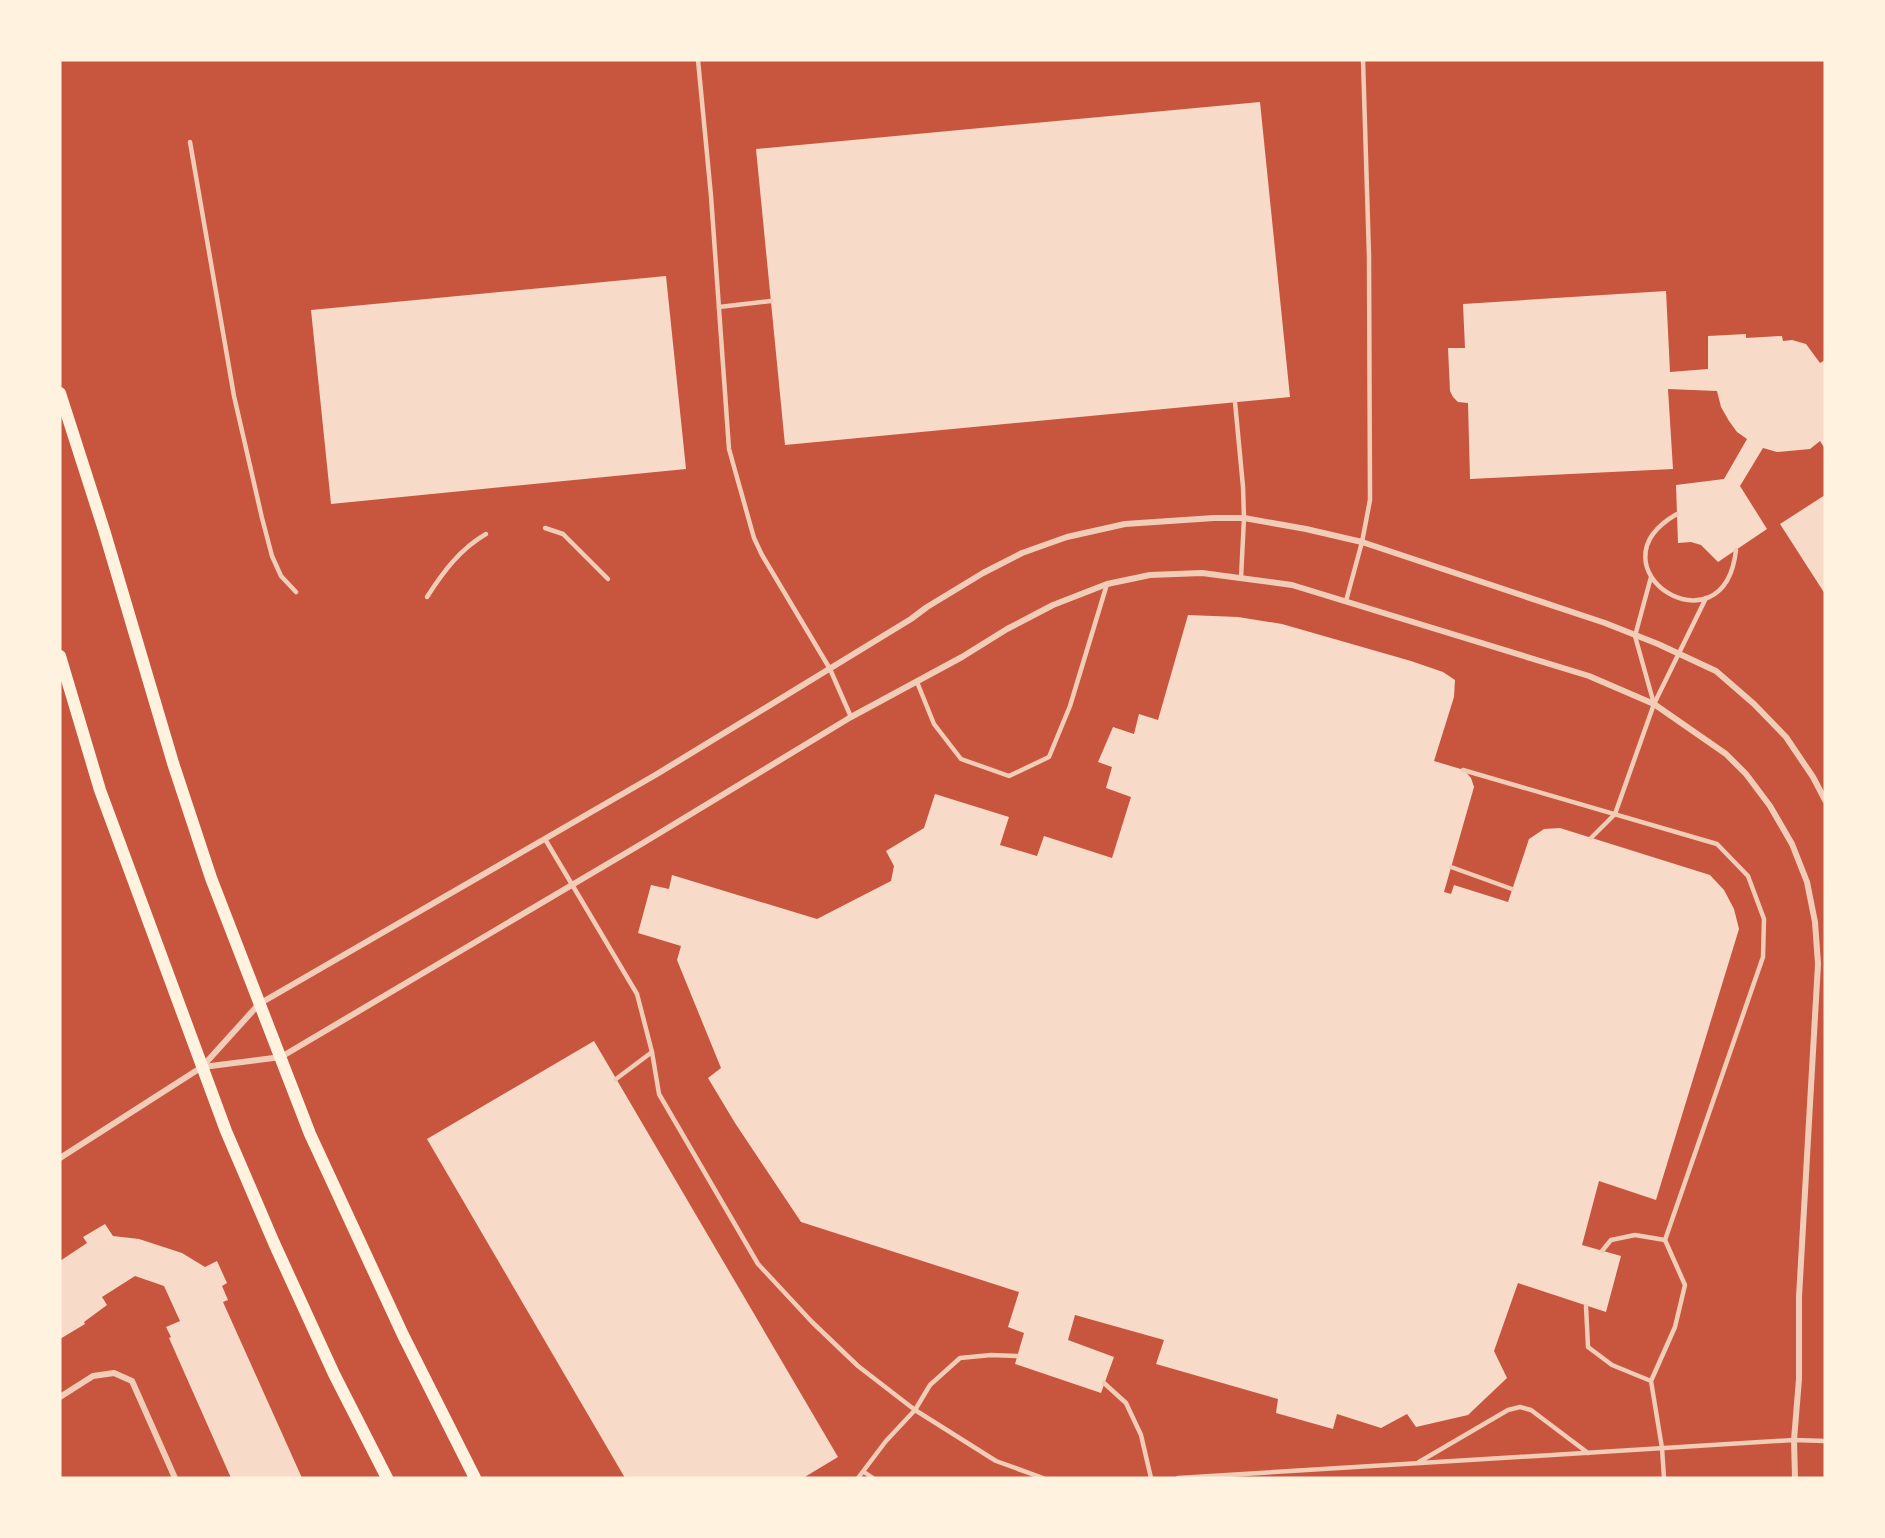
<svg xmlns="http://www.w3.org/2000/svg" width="1885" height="1538" font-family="'Public Sans',sans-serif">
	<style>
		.building { fill: #f7dbc8 }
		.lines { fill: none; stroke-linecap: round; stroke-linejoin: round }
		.service { stroke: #f1ccb7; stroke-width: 4.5 }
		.minor { stroke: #f1ccb7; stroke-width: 6 }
		.secondary { stroke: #fff3e0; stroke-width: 12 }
	</style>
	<rect width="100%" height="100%" fill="#c8553d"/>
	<g class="building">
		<path d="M 1260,102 L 1290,397 L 785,445 L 756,149 Z"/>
		<path d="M 666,276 L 686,469 L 331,504 L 311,310 Z"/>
		<path d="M 1666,291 L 1670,372 L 1708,369 L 1708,336 L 1746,334 L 1746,338 L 1782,336 L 1783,341 L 1792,340 L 1806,344 L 1820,363 L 1825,360 L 1825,449 L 1820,441 L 1810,449 L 1777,452 L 1763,448 L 1740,486 L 1767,529 L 1718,562 L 1701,545 L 1691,542 L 1678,543 L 1676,485 L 1724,479 L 1747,439 L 1737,432 L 1729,421 L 1721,407 L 1717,391 L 1668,389 L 1673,469 L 1470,479 L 1468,403 L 1458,402 L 1453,397 L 1450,391 L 1448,348 L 1465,348 L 1463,304 Z"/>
		<path d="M 1825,495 L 1825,594 L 1780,524 Z"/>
		<path d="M 1188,615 L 1238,617 L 1282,624 L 1411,661 L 1443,672 L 1455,680 L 1454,697 L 1434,761 L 1464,770 L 1471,778 L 1474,787 L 1444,892 L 1451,894 L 1454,885 L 1508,902 L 1529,839 L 1544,829 L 1560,828 L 1710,875 L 1724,890 L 1734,909 L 1739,929 L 1656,1200 L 1599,1181 L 1582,1245 L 1621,1256 L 1606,1312 L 1518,1283 L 1494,1351 L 1507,1378 L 1468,1415 L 1416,1427 L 1407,1414 L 1381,1428 L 1337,1414 L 1333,1429 L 1276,1413 L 1278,1399 L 1156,1364 L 1164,1340 L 1075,1315 L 1068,1340 L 1114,1357 L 1101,1393 L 1015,1364 L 1024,1333 L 1008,1327 L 1019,1292 L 801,1222 L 735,1123 L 708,1078 L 721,1068 L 677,960 L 681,946 L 638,933 L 651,885 L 669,889 L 672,875 L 817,919 L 891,881 L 894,866 L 886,851 L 924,828 L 935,794 L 1009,817 L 1000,845 L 1037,856 L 1044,836 L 1112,858 L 1131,797 L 1106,788 L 1112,767 L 1098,762 L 1113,727 L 1134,734 L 1139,714 L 1158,720 Z"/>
		<path d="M 594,1041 L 838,1457 L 803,1478 L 625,1478 L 427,1139 Z"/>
		<path d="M 105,1224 L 113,1236 L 139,1239 L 182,1253 L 205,1267 L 217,1261 L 227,1283 L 222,1286 L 228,1300 L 223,1302 L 302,1478 L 231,1478 L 169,1338 L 171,1337 L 166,1327 L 180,1321 L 164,1286 L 135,1276 L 102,1297 L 107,1305 L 84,1322 L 85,1324 L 60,1339 L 60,1261 L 87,1243 L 83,1237 Z"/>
	</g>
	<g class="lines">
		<g class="service">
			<path d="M 698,60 L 711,196 L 729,449 L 754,538 L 762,555 L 830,669 L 851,717"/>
			<path d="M 190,142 L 234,396 L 262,518 L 272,556 L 281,576 L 296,592"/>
			<path d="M 719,307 L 771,301"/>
			<path d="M 1235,402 L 1243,487 L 1244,518 L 1241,578"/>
			<path d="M 1677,514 C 1584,567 1724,658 1736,550"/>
			<path d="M 545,528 L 563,534 L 608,579"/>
			<path d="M 1651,577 L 1635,636 L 1654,704"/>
			<path d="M 427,597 C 443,572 460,549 486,534"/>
			<path d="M 1346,601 L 1362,542 L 1370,500 L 1369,256 L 1363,60"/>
			<path d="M 917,682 L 934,724 L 961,759 L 1009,776 L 1049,757 L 1070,706 L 1107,584"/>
			<path d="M 1463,770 L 1717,844 L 1748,876 L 1764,919 L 1763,957 L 1665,1240 L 1685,1285 L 1675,1327 L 1651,1381 L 1662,1448 L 1664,1478"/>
			<path d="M 1591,838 L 1615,814 L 1654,704 L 1706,598"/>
			<path d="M 545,839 L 637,994 L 652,1052 L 659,1094 L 758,1264 L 812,1322 L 858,1366 L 915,1410 L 996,1461 L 1043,1478"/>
			<path d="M 1451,867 L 1512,889"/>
			<path d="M 616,1079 L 652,1052"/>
			<path d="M 1602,1251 L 1611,1240 L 1635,1235 L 1665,1240"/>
			<path d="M 1586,1306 L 1588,1347 L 1612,1365 L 1651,1381"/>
			<path d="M 1104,1383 L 1126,1403 L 1141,1435 L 1151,1478"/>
			<path d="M 1419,1462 L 1508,1410 L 1520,1407 L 1531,1410 L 1588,1453"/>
			<path d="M 864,1472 L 873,1478"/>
			<path d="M 858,1478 L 886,1441 L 915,1410 L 930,1385 L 960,1358 L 991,1355 L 1017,1356"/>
			<path d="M 1178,1478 L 1794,1440 L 1825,1441"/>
		</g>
		<g class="minor">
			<path d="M 203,1067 L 281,1057 L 643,843 L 851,717 L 962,657 L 1007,629 L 1053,605 L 1107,584 L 1150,575 L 1202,573 L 1292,585 L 1589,676 L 1654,704 L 1726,754 L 1746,774 L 1770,806 L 1792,844 L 1807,882 L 1815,922 L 1818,964 L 1799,1297 L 1799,1379 L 1794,1440 L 1795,1478"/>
			<path d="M 60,1158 L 202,1067 L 259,1004 L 657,774 L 911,619 L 927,607 L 983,573 L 1022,553 L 1067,537 L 1125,524 L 1214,518 L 1244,518 L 1306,529 L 1362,542 L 1605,623 L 1658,644 L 1716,671 L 1754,704 L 1786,737 L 1813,777 L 1825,800"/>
			<path d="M 60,1397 L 93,1376 L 114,1373 L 132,1381 L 175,1478"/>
		</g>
		<g class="secondary">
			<path d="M 60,393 L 104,530 L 173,763 L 211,878 L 310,1134 L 403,1335 L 475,1478"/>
			<path d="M 60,656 L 100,790 L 226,1131 L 274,1243 L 334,1374 L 387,1478"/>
		</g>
	</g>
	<rect width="1885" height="1538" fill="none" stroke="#fff3e0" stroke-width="123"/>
</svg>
